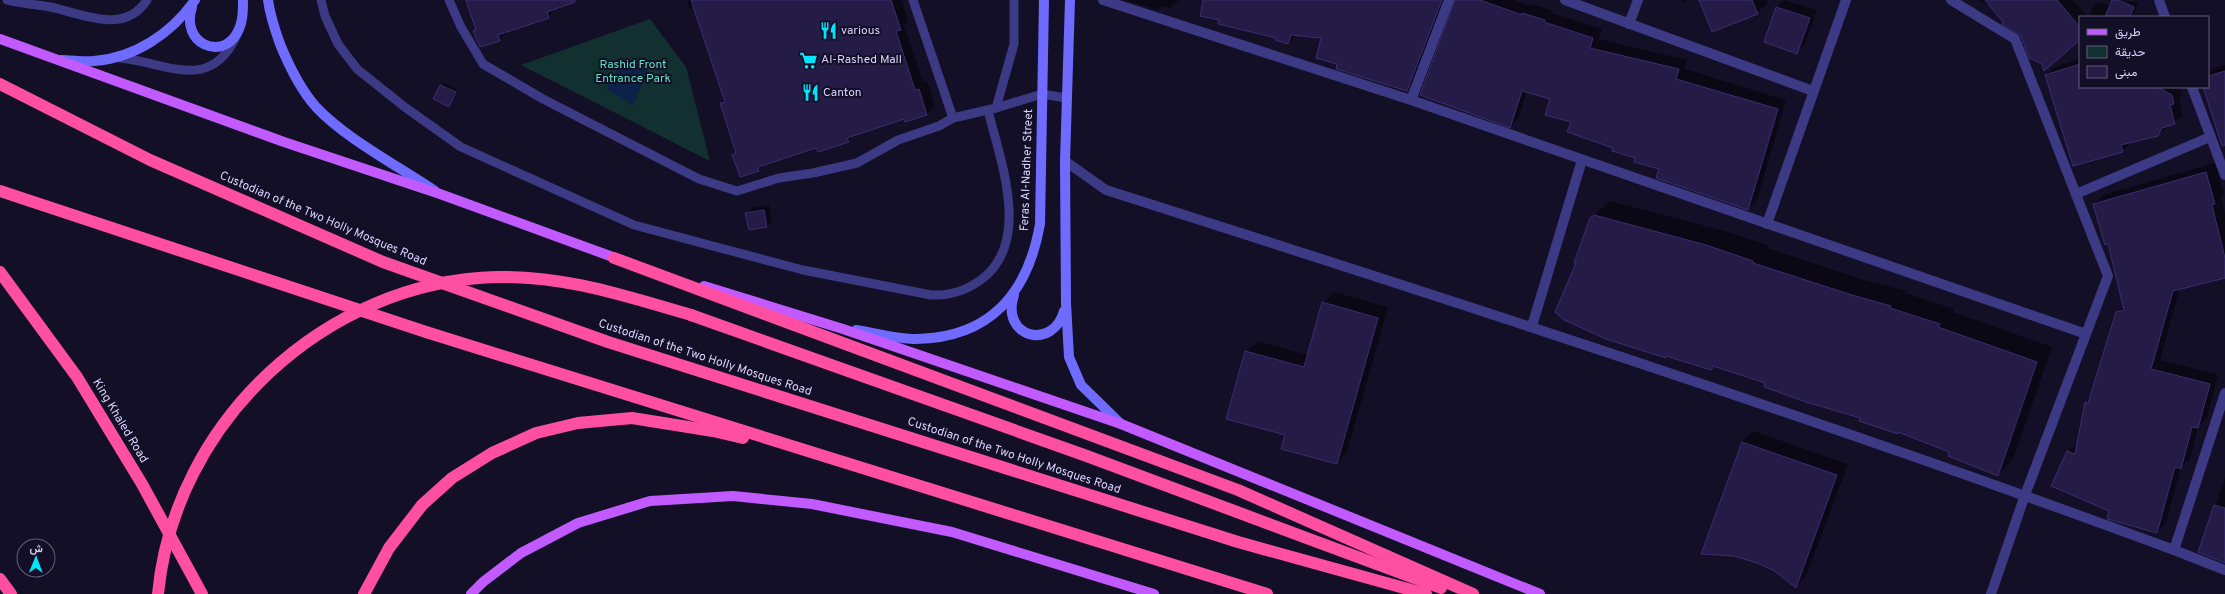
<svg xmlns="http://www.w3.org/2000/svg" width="2225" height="594" font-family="Overpass,Vazirmatn,sans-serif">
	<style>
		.green { fill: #12302f }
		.water { fill: #0c2248 }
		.shadow { fill: #0007 }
		.building { fill: #241b47; stroke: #3b2d73 }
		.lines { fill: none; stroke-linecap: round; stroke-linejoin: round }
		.lane { stroke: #3d3a85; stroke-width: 9 }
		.street { stroke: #3d3a85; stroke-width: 10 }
		.secondary { stroke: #6f6bff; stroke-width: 10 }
		.primary { stroke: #c25bff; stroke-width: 10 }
		.highway { stroke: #ff4fa3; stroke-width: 12 }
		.highway-bridge { stroke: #ff4fa3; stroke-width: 12 }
		.labels { text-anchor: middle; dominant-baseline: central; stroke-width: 4; stroke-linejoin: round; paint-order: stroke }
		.poi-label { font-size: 12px; fill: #d9d4ff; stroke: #130f26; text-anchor: start }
		.park-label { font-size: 12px; fill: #5fe0c0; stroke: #130f26 }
		.street-label { font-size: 12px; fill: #d9d4ff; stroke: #130f26 }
	</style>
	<rect width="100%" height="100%" fill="#130f26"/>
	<path class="green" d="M 650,19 L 686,67 L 710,161 L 521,65 Z"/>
	<path class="water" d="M 625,59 L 648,69 L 633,106 L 606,89 Z"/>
	<g class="shadow">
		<path d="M 467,0 L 579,0 L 556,8 L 548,17 L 508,32 L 499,40 L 474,31 L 477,28 Z"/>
		<path d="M 687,0 L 902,0 L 908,21 L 904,25 L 923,82 L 927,81 L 935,106 L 927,114 L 906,121 L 905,118 L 855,134 L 848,141 L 817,147 L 764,164 L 759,170 L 740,176 L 733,155 L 737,151 L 721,103 L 725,99 L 695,7 L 690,9 Z"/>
		<path d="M 1127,0 L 1179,0 L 1170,8 L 1162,6 L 1158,10 Z"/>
		<path d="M 1204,0 L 1447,0 L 1416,81 L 1407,90 L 1338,63 L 1323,37 L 1296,35 L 1288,43 L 1277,37 L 1221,20 Z"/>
		<path d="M 1456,0 L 1514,0 L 1530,6 L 1533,4 L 1553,11 L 1552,13 L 1602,29 L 1598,39 L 1687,60 L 1685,69 L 1786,100 L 1757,200 L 1748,209 L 1615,147 L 1572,121 L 1551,98 L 1527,91 L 1519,117 L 1510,126 Z"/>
		<path d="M 1682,0 L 1690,0 L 1683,3 Z"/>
		<path d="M 1700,0 L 1766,0 L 1768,3 L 1757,13 Z"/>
		<path d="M 1784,0 L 1817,10 L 1805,44 L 1797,52 L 1777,7 Z"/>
		<path d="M 1978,0 L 2073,0 L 2088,17 L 2080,17 L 2080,39 L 2043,64 L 2022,36 L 2005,22 L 1992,7 Z"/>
		<path d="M 2113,0 L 2138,2 L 2132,17 L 2089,17 L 2093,7 L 2098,2 L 2110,6 Z"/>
		<path d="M 2080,59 L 2080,87 L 2180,87 L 2182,95 L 2179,98 L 2183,115 L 2157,135 L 2131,142 L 2122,151 L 2046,75 L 2054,67 Z"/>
		<path d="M 2225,65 L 2225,120 L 2204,87 L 2208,87 L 2208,73 L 2212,69 Z"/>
		<path d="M 444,83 L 458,90 L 449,105 L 435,99 Z"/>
		<path d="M 2215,163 L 2224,194 L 2221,197 L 2225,213 L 2225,277 L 2180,288 L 2160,360 L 2218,375 L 2207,418 L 2198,426 L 2190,459 L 2181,467 L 2166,523 L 2157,532 L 2110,511 L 2068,452 L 2078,443 L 2085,403 L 2091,397 L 2117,312 L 2124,306 L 2109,243 L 2094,204 L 2103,195 Z"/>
		<path d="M 1610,201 L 1721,230 L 1768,245 L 1767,248 L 1867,281 L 1906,291 L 1905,293 L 1954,309 L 1953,312 L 2052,347 L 2013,459 L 1998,475 L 1950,451 L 1767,382 L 1715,366 L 1711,369 L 1667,356 L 1665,357 L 1577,263 L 1591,218 Z"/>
		<path d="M 769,205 L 772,221 L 766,226 L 747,213 L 752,208 Z"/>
		<path d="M 1334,292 L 1388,307 L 1347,452 L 1337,463 L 1286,434 L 1246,352 L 1257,341 L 1308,355 L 1323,303 Z"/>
		<path d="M 1753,431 L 1848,464 L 1806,576 L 1796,587 L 1773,569 L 1757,562 L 1734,555 L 1702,553 L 1742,442 Z"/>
		<path d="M 2225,478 L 2225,561 L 2199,552 Z"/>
	</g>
	<g class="building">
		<path d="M 466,0 L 575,0 L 575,2 L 547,12 L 549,18 L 498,35 L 500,41 L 480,47 L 473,31 L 476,30 Z"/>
		<path d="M 691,0 L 891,0 L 901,30 L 896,31 L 915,90 L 919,89 L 927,115 L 905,122 L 904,119 L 847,138 L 849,142 L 818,152 L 816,148 L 758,167 L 759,171 L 740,177 L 732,155 L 736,153 L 720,103 L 725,102 Z"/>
		<path d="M 1203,0 L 1442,0 L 1407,91 L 1336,69 L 1337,64 L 1316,58 L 1321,38 L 1291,35 L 1288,44 L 1275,40 L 1276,38 L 1218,24 L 1219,20 L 1200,16 Z"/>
		<path d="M 1455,0 L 1480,0 L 1522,15 L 1522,13 L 1545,20 L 1544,22 L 1593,38 L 1590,48 L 1679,69 L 1676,79 L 1778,109 L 1748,210 L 1656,178 L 1659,169 L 1634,162 L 1635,158 L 1612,151 L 1613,148 L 1567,132 L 1571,122 L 1545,115 L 1550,99 L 1522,91 L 1510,128 L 1420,95 Z"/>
		<path d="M 1699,0 L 1752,0 L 1758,14 L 1712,32 Z"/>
		<path d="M 1985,0 L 2057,0 L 2080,27 L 2080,40 L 2044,71 L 2042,64 L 2029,58 L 2021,36 L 2002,24 L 2003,22 Z"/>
		<path d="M 2112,0 L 2118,0 L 2134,7 L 2130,17 L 2105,17 Z"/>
		<path d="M 1776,7 L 1810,18 L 1797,54 L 1764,42 Z"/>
		<path d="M 2080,64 L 2080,87 L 2158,87 L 2172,95 L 2174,104 L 2170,105 L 2175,124 L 2162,128 L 2158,136 L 2121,145 L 2123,152 L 2073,166 L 2045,75 Z"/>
		<path d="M 2225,71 L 2225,145 L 2222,146 L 2203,87 L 2208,87 L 2208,76 Z"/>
		<path d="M 440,85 L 456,92 L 449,107 L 433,99 Z"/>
		<path d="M 2206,172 L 2215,204 L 2212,205 L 2225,258 L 2225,278 L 2173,291 L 2151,369 L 2210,384 L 2198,428 L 2192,427 L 2181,469 L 2175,467 L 2157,533 L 2107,519 L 2109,511 L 2051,486 L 2067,451 L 2075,454 L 2085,402 L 2088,403 L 2116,312 L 2124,310 L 2108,244 L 2105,245 L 2093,204 Z"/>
		<path d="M 764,210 L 767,227 L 749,230 L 745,213 Z"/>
		<path d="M 1594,215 L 1706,245 L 1753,261 L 1753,263 L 1852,295 L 1891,306 L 1890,308 L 1940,324 L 1938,327 L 2037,362 L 1998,476 L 1948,456 L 1949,452 L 1898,432 L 1898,434 L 1859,421 L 1860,418 L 1806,402 L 1764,387 L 1765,383 L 1713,366 L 1711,370 L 1666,356 L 1666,358 L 1606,339 L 1564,320 L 1555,312 L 1576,263 L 1574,263 L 1590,218 Z"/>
		<path d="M 1322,302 L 1378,318 L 1337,464 L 1281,449 L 1285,435 L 1226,419 L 1245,351 L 1304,367 Z"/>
		<path d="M 1742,442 L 1837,475 L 1796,588 L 1773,570 L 1757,563 L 1734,556 L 1701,554 Z"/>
		<path d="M 2214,505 L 2225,508 L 2225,563 L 2198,552 Z"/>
	</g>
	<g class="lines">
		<g class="lane">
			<path d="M 7,0 C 21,4 36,4 50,7 C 81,13 124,36 147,0"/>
			<path d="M 321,0 L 325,16 L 338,44 L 357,69 L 406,108 L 461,147 L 634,225 L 803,270 L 931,295 C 950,296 966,291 982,279 C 1032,241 1000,160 988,110"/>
			<path d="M 449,0 L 461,27 L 483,64 L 543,99 L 699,179 L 737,191 L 779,178 L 813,173 L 857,163 L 898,140 L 939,126 L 953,118 L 996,108 L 1042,94 L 1066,98"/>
			<path d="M 913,0 L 953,118"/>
			<path d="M 120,58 C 166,62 210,94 237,35"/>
			<path d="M 996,108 L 1014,44 L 1014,0"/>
		</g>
		<g class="street">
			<path d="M 1103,0 L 1411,100 L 2086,334"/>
			<path d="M 1565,0 L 1813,91"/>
			<path d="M 1951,0 L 2015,39 L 2108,276 L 2025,495 L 1991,594"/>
			<path d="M 2159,0 L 2165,17"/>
			<path d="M 1629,24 L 1638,0"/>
			<path d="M 2192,87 L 2225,175"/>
			<path d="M 1411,100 L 1449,0"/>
			<path d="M 1065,161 L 1106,190 C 1464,304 1822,420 2174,550 L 2225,393"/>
			<path d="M 2076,194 L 2210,137"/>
			<path d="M 1767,224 L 1846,0"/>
			<path d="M 1532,326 L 1582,160"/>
			<path d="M 2174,550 L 2225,570"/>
		</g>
		<g class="secondary">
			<path d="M 268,0 C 270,15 275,30 280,44 C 289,66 300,89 316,107 C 345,138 398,166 435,191"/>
			<path d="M 1070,0 L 1065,161 L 1066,303 L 1069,357 L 1081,385 L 1121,424"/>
			<path d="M 192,7 C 180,44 222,61 237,33 C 243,23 243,11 243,0"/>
			<path d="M 61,60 C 72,60 83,62 94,61 C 135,58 172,33 195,0"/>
			<path d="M 1014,295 C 1000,338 1053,351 1064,311"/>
			<path d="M 856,330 C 875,333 897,339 916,339 C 990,338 1028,293 1040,224 L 1044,0"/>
		</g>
		<g class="primary">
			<path d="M 0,39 L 284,142 L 440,194 L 621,260"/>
			<path d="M 704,286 L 843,329 L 1121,424 L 1540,594"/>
			<path d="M 471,594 L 483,582 L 521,553 L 578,523 L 650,501 L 733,496 L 812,504 L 952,532 L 1154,594"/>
		</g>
		<g class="highway">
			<path d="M 0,84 L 150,160 L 383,262 L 608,342 L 1238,542 L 1426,594"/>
			<path d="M 0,191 L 426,332 L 1267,594"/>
			<path d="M 614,258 L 1238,490 L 1473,594"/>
			<path d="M 0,272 L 77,377 L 142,484 L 202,594"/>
			<path d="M 691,315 L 1084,455 L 1441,588"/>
			<path d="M 0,579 L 11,594"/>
			<path d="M 364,594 L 389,548 L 422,505 L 452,478 L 492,453 L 536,433 L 578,423 L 632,418 L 713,431 L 743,438"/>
		</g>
		<path class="highway-bridge" d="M 158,594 C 174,423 325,281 497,277 C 564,275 628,297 691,315"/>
	</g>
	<defs>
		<symbol id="restaurant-bare" viewBox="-9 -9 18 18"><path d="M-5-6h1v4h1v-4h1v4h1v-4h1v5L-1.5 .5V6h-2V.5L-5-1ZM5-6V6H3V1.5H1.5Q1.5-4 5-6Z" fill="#00e5ff" stroke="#130f26" stroke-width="2.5" paint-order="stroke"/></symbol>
		<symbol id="supermarket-bare" viewBox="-9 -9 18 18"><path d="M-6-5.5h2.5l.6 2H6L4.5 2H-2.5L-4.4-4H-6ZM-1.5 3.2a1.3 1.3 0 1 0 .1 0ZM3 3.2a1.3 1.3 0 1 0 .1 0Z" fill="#00e5ff" stroke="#130f26" stroke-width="2.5" paint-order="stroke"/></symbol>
	</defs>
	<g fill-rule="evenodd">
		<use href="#restaurant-bare" x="816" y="18" width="25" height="25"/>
		<use href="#supermarket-bare" x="796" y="48" width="25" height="25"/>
		<use href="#restaurant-bare" x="798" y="80" width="25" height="25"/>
	</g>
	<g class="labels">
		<g class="poi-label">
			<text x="841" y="31">various</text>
			<text x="821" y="60">Al-Rashed Mall</text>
			<text x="823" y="93">Canton</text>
		</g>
		<g class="park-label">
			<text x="633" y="65">Rashid Front<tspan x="633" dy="14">Entrance Park</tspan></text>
		</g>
		<g class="street-label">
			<text transform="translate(1027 170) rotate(-88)">Feras Al-Nadher Street</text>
			<text transform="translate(323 219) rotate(23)">Custodian of the Two Holly Mosques Road</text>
			<text transform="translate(705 358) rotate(18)">Custodian of the Two Holly Mosques Road</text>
			<text transform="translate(120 421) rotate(59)">King Khaled Road</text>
			<text transform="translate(1014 456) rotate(18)">Custodian of the Two Holly Mosques Road</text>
		</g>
	</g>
	<rect x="2079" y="16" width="130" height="72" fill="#130f26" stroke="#625e7d"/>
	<rect x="2087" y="29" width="20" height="6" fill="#c25bff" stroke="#625e7d"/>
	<text x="2115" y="36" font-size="12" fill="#d9d4ff">طريق</text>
	<rect x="2087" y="46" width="20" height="12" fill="#12302f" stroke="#625e7d"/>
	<text x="2115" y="56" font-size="12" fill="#d9d4ff">حديقة</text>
	<rect x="2087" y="66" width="20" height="12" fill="#241b47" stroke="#625e7d"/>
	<text x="2115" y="76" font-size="12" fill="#d9d4ff">مبنى</text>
	<g transform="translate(36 558) rotate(1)"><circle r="19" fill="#130f26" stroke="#625e7d"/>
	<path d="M0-3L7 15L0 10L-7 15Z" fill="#00e5ff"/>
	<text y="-6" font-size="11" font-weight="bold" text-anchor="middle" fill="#d9d4ff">ش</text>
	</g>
</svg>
